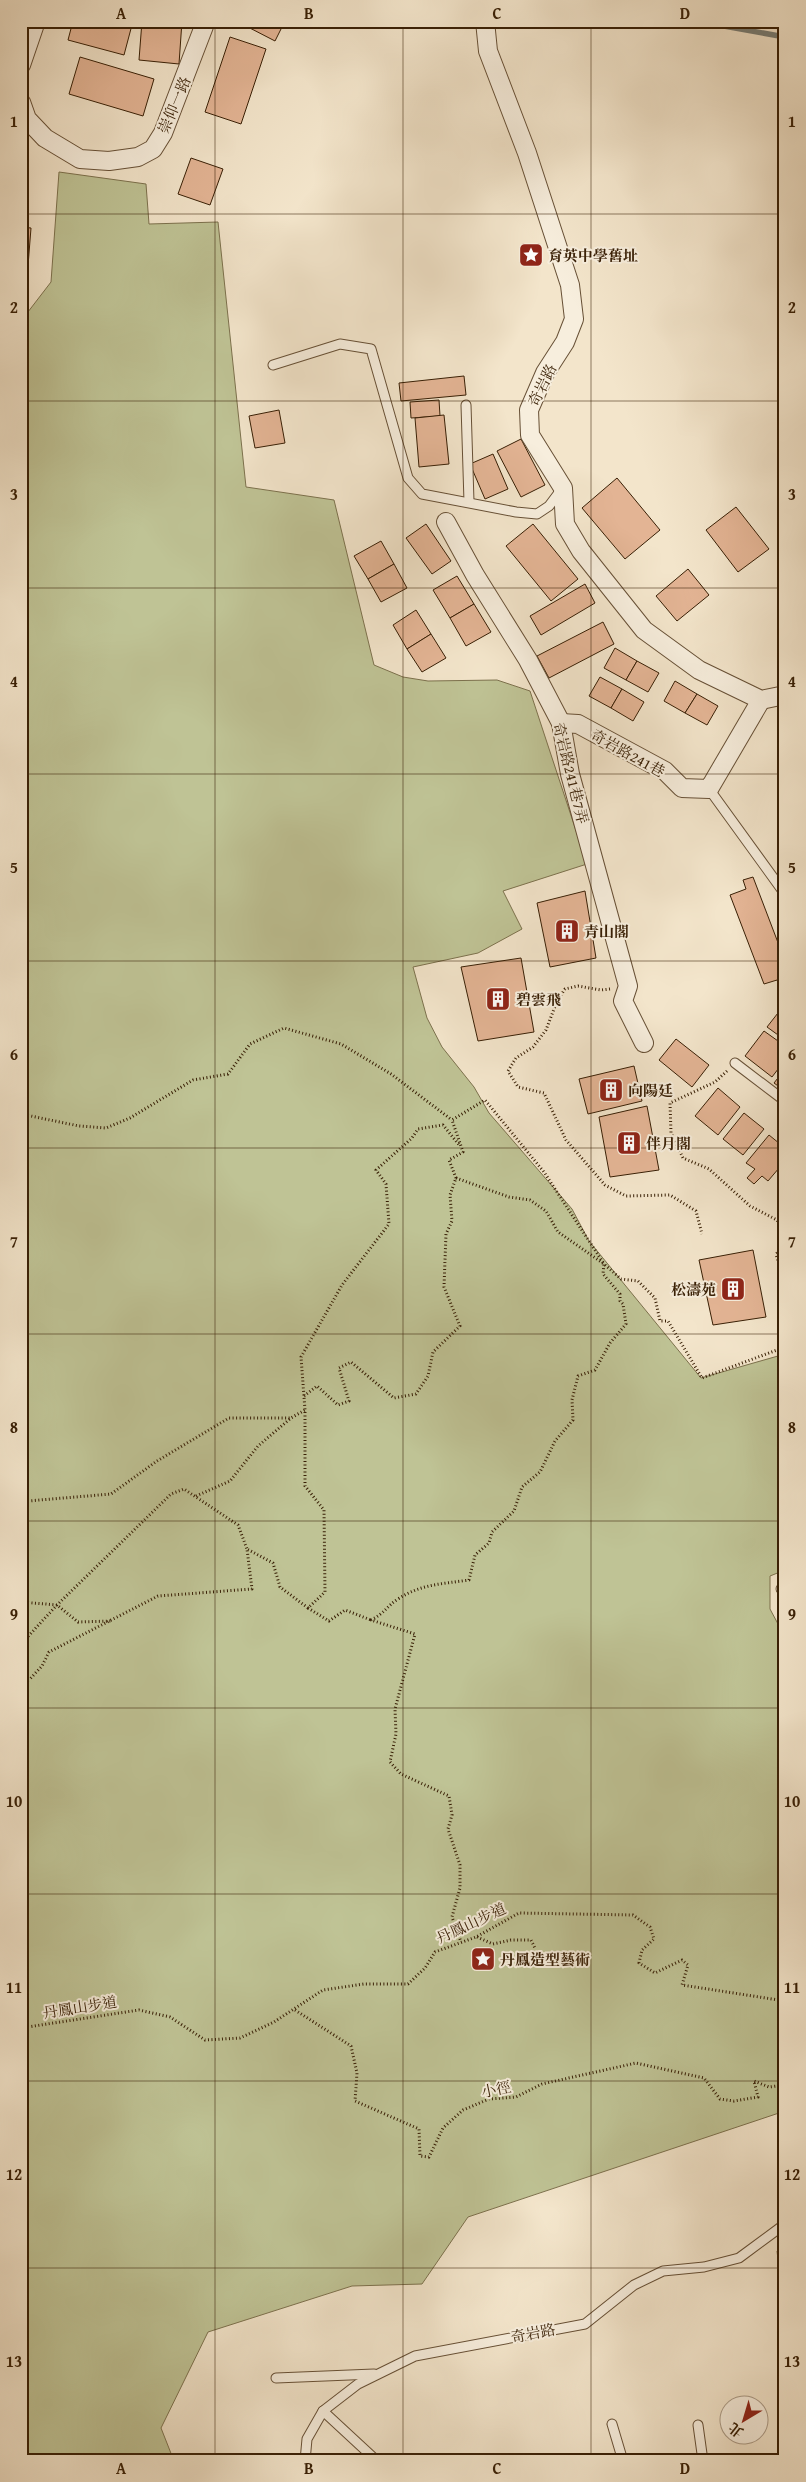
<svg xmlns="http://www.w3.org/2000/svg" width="806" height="2482" font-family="'Gentium Book Plus','Noto Serif TC',serif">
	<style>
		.green { fill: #bfc395; stroke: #7c714d }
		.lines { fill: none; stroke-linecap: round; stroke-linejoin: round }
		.stream { stroke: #777d76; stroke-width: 5.5 }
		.building { fill: #e3b494; stroke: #381f05 }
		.service-casing { stroke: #675036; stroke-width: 11 }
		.minor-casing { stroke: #675036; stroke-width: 20 }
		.path { stroke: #381f05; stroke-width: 3; stroke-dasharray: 1 2.5; stroke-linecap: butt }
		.service { stroke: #f7eedd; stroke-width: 9 }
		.minor { stroke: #f7eedd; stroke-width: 18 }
		.grid { fill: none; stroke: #381f05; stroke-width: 1; stroke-opacity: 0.55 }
		.labels { text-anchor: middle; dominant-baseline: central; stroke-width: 4; stroke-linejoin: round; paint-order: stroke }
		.street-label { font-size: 15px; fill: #381f05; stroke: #f7eedd }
		.poi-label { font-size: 15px; font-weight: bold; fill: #381f05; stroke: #f7eedd; text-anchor: start }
		.neatline { fill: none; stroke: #381f05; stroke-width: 2 }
		.grid-label { font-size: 16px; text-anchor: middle; font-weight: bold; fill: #381f05 }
	</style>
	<rect width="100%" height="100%" fill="#f3e5cb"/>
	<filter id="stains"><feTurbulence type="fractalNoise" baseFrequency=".004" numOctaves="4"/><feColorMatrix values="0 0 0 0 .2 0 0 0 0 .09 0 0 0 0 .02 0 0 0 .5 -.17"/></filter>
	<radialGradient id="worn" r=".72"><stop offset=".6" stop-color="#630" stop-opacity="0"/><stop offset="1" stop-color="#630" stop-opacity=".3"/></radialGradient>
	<g class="green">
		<path d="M 59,172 L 146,184 L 149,224 L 218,222 L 246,487 L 334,500 L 374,665 L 403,677 L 428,681 L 497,680 L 530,691 L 587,864 L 503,891 L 522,929 L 478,953 L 413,967 L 427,1018 L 442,1047 L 474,1087 L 489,1113 L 572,1209 L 589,1241 L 701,1378 L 785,1354 L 785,1570 L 770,1576 L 770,1609 L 785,1637 L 785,2111 L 468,2217 L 422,2284 L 352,2286 L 208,2332 L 161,2428 L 174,2461 L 21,2461 L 21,321 L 51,282 Z"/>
		<path d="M 785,2246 L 785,2319 L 777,2251 Z"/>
	</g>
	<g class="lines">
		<path class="stream" d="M 696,21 L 785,37"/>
	</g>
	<g class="building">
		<path d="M 73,21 L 133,21 L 124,55 L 68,40 Z"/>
		<path d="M 142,21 L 182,21 L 179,64 L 139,60 Z"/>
		<path d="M 246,21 L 285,21 L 275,41 L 244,25 Z"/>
		<path d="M 230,37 L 266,49 L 241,124 L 205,112 Z"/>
		<path d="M 80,57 L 154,79 L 143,116 L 69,94 Z"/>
		<path d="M 191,158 L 223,169 L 210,205 L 178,194 Z"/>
		<path d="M 21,227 L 31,228 L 26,291 L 21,290 Z"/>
		<path d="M 464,376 L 466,395 L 401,401 L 399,383 Z"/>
		<path d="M 439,400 L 440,416 L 411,418 L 410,402 Z"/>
		<path d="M 279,410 L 285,443 L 255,448 L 249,416 Z"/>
		<path d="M 444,415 L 449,464 L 419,467 L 415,418 Z"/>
		<path d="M 521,439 L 545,485 L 521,497 L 497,451 Z"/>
		<path d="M 493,454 L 508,489 L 485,499 L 470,464 Z"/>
		<path d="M 617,478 L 660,530 L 625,559 L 582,508 Z"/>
		<path d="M 736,507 L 769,549 L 738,572 L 706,530 Z"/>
		<path d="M 426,524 L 451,561 L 432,574 L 406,538 Z"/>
		<path d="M 533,524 L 578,579 L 551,601 L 506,546 Z"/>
		<path d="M 381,541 L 394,564 L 368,579 L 354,556 Z"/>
		<path d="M 394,564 L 407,588 L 381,602 L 368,579 Z"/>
		<path d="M 688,569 L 709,595 L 677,621 L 656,596 Z"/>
		<path d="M 457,576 L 474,604 L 450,618 L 433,590 Z"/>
		<path d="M 585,584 L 595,603 L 541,635 L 530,616 Z"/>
		<path d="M 474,604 L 491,632 L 466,646 L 450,618 Z"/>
		<path d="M 416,610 L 431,634 L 407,649 L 393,625 Z"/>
		<path d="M 603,622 L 614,644 L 549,678 L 537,656 Z"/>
		<path d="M 431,634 L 446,658 L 422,672 L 407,649 Z"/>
		<path d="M 615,648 L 637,661 L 626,680 L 604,668 Z"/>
		<path d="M 637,661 L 659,673 L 648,692 L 626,680 Z"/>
		<path d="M 600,677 L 622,689 L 611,708 L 589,696 Z"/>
		<path d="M 675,681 L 697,694 L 685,713 L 664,701 Z"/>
		<path d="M 622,689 L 644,702 L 633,721 L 611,708 Z"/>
		<path d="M 697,694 L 718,706 L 707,725 L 685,713 Z"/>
		<path d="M 753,877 L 785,961 L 785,982 L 779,984 L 777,980 L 764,984 L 730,895 L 746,889 L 743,880 Z"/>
		<path d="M 585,891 L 596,958 L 550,967 L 537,903 Z"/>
		<path d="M 521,958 L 534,1032 L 478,1041 L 461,967 Z"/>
		<path d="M 785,1004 L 785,1040 L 767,1027 Z"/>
		<path d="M 764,1031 L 785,1046 L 785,1060 L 772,1077 L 745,1056 Z"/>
		<path d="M 676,1039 L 709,1065 L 692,1087 L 659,1060 Z"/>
		<path d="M 634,1066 L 642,1101 L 588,1114 L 579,1079 Z"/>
		<path d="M 785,1069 L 785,1091 L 774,1083 Z"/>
		<path d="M 718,1088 L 740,1107 L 718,1135 L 695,1116 Z"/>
		<path d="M 647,1106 L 659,1170 L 610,1177 L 599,1117 Z"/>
		<path d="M 744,1113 L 764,1129 L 743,1155 L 723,1139 Z"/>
		<path d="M 769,1135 L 785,1148 L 785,1161 L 768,1181 L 762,1176 L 754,1184 L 747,1178 L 755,1169 L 746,1163 Z"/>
		<path d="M 753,1250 L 766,1317 L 713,1325 L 699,1260 Z"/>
	</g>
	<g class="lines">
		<defs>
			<g id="service">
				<path d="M 273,365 L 340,344 L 371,349 L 408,478 L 422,494 L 516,512 L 537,514 L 549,506 L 561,490"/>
				<path d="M 466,405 L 469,502"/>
				<path d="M 709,789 L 785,894"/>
				<path d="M 735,1063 L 785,1101"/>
				<path d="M 781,1589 L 785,1587"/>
				<path d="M 276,2378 L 374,2374"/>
				<path d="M 323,2411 L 377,2461"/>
				<path d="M 612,2424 L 623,2461"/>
				<path d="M 698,2425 L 703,2461"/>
				<path d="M 305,2461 L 307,2439 L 323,2411 L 358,2384 L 415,2356 L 585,2324 L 634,2285 L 663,2271 L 704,2267 L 739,2258 L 785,2224"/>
			</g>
			<g id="minor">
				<path d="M 485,21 L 488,51 L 527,153 L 570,285 L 574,319 L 565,342 L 545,373 L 529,410 L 530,435 L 563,488 L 565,524 L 581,551 L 644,630 L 699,670 L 761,700 L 785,695"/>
				<path d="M 21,65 L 36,21"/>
				<path d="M 21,102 L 27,119 L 45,138 L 80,159 L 109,161 L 138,157 L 153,149 L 163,133 L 206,21"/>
				<path d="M 446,522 L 475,575 L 528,660 L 561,723 L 570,774 L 628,986 L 623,1001 L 644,1043"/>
				<path d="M 561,723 L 578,724 L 665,771 L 682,788 L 709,789 L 761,700"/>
			</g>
		</defs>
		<use href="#service" class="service-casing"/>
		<use href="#minor" class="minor-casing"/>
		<g class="path">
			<path d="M 610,989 L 601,990 L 578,986 L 565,989 L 557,1001 L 546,1030 L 533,1047 L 516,1058 L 508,1071 L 518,1087 L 544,1093 L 566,1140 L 605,1185 L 626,1196 L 670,1195 L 696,1211 L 702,1234"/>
			<path d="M 727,1071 L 715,1082 L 670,1103 L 671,1133 L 683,1158 L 709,1169 L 750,1206 L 777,1220 L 785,1233"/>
			<path d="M 21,1114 L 79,1126 L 106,1128 L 130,1118 L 193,1080 L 228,1074 L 250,1044 L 284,1028 L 341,1044 L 391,1074 L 452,1120"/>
			<path d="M 456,1178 L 509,1197 L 530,1200 L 546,1211 L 558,1232 L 604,1264 L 621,1279 L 638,1281 L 655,1298 L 660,1321 L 668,1321 L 702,1378 L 785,1347"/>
			<path d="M 785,1246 L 776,1254 L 785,1286"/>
			<path d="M 304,1396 L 317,1386 L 338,1405 L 349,1401 L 339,1368 L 351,1362 L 394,1398 L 416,1394 L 428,1376 L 433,1352 L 460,1326 L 444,1287 L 446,1234 L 452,1221 L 450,1195 L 456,1178 L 449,1160 L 463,1152 L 452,1120 L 485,1100 L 544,1172 L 604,1264 L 603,1274 L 620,1294 L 620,1301 L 623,1304 L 626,1324 L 610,1343 L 595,1370 L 578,1376 L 572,1400 L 573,1420 L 555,1441 L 540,1472 L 522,1487 L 514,1511 L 492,1532 L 489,1543 L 475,1555 L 469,1580 C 442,1584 421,1584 398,1599 C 387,1606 385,1613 371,1620 L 415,1634 L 395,1709 L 396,1734 L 390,1762 L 401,1774 L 449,1796 L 452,1815 L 448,1829 L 460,1865 L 460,1888 L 452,1917 L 461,1942"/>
			<path d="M 196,1496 L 230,1481 L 258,1446 L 291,1418 L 305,1410"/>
			<path d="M 21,1509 L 28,1501 L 111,1494 L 157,1461 L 229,1418 L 291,1418"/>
			<path d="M 21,1602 L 57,1605 L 78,1622 L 112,1621"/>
			<path d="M 308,1608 L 329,1621 L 345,1610 L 371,1620"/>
			<path d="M 21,1644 L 57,1605 L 171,1494 L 184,1489 L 238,1525 L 247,1549"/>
			<path d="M 21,1681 L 29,1680 L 42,1666 L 49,1652 L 158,1596 L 252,1589 L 247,1549 L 273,1563 L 280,1587 L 308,1608 L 325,1592 L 324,1510 L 305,1486 L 305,1410 L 301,1357 L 342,1285 L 389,1224 L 386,1184 L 376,1170 L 412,1138 L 418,1129 L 443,1125 L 460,1146"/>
			<path d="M 783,1846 L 785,1844"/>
			<path d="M 477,1937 L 493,1944 L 511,1940 L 531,1940 L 535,1948"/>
			<path d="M 295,2010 L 351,2046 L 357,2073 L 355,2101 L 419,2129 L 420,2156 L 429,2157 L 443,2128 L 463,2110 L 489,2099 L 516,2097 L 542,2084 L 636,2063 L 704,2078 L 720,2099 L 734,2101 L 758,2097 L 754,2081 L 769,2087 L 785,2085"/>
			<path d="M 780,2015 L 778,2025 L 785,2027"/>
			<path d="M 21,2028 L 139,2010 L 170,2017 L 205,2040 L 240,2038 L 274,2022 L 323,1990 L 364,1984 L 408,1984 L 425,1968 L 435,1952 L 476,1937 L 519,1913 L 633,1915 L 650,1927 L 654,1939 L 642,1950 L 639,1963 L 655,1973 L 682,1960 L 688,1965 L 682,1985 L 785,2001"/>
		</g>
		<use href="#service" class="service"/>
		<use href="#minor" class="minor"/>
	</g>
	<path class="grid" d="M 215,21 L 215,2461M 403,21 L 403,2461M 591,21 L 591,2461M 21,214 L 785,214M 21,401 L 785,401M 21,588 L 785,588M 21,774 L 785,774M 21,961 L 785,961M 21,1148 L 785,1148M 21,1334 L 785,1334M 21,1521 L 785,1521M 21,1708 L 785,1708M 21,1894 L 785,1894M 21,2081 L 785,2081M 21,2268 L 785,2268"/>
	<defs>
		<symbol id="sight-square" viewBox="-11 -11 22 22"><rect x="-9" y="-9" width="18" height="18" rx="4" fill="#8f2418" stroke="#f7eedd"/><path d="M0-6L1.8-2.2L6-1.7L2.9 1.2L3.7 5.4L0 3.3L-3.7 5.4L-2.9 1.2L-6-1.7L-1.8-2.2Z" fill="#fff"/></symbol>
		<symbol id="building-square" viewBox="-11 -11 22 22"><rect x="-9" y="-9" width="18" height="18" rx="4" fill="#8f2418" stroke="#f7eedd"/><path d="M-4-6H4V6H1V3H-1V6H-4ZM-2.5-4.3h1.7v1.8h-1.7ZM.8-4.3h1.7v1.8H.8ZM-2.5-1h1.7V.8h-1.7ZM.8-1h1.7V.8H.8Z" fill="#fff"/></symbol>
	</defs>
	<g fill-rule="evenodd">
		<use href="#sight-square" x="517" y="241" width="28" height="28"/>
		<use href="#building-square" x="553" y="917" width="28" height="28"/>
		<use href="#building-square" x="484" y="985" width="28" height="28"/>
		<use href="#building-square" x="597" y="1076" width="28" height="28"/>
		<use href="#building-square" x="615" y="1129" width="28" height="28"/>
		<use href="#building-square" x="719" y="1275" width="28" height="28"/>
		<use href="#sight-square" x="469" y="1945" width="28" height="28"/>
	</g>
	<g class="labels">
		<g class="street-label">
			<text transform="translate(174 105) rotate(-67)">崇仰一路</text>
			<text transform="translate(542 385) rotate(-64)">奇岩路</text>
			<text transform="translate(628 753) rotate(29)">奇岩路241巷</text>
			<text transform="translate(571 773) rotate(76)">奇岩路241巷7弄</text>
			<text transform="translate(471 1923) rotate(-25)">丹鳳山步道</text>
			<text transform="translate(80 2007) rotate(-9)">丹鳳山步道</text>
			<text transform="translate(496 2089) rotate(-12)">小徑</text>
			<text transform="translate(533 2333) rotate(-11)">奇岩路</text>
		</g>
		<g class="poi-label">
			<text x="548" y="255">育英中學舊址</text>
			<text x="584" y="931">青山閣</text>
			<text x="516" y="999">碧雲飛</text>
			<text x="628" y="1090">向陽廷</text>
			<text x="646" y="1143">伴月閣</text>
			<text x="716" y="1289" text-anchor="end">松濤苑</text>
			<text x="500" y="1959">丹鳳造型藝術</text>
		</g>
	</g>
	<rect width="806" height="2482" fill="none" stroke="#f3e5cb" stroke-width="55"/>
	<g transform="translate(744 2420) rotate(218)"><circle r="24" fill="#f7eedd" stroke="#ab9b87"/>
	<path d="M0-4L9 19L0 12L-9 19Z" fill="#8f2418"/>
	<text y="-8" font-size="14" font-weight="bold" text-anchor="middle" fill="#381f05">北</text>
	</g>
	<rect x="28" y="28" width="750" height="2426" class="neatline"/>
	<g class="grid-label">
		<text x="121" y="19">A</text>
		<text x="309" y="19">B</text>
		<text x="497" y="19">C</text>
		<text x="685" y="19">D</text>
		<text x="14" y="127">1</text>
		<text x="792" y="127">1</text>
		<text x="14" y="313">2</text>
		<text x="792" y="313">2</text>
		<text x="14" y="500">3</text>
		<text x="792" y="500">3</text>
		<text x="14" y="687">4</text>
		<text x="792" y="687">4</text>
		<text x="14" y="873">5</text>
		<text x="792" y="873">5</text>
		<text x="14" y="1060">6</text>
		<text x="792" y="1060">6</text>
		<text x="14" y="1247">7</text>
		<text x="792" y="1247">7</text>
		<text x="14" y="1433">8</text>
		<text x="792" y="1433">8</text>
		<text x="14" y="1620">9</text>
		<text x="792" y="1620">9</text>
		<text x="14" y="1807">10</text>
		<text x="792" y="1807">10</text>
		<text x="14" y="1993">11</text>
		<text x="792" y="1993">11</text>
		<text x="14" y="2180">12</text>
		<text x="792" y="2180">12</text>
		<text x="14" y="2367">13</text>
		<text x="792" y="2367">13</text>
		<text x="121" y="2474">A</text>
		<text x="309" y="2474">B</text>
		<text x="497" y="2474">C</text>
		<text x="685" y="2474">D</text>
	</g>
	<rect width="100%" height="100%" filter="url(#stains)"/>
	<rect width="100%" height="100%" fill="url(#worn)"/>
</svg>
